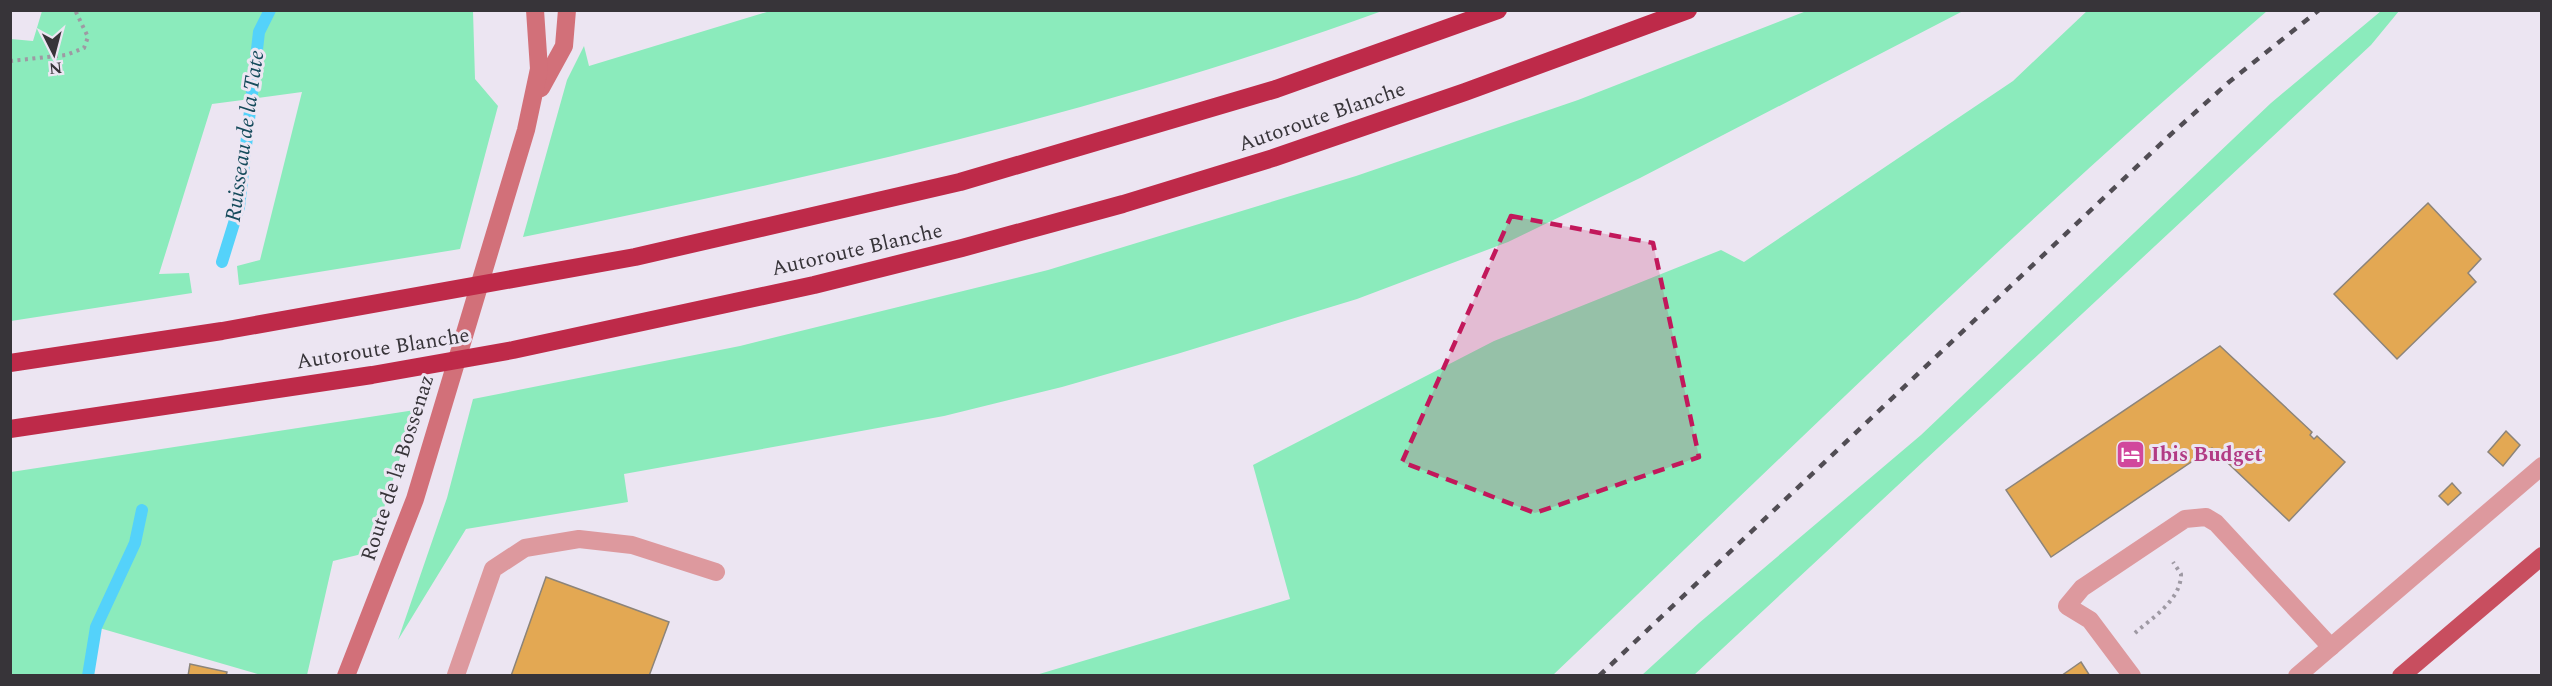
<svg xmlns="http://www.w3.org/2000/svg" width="2552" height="686" font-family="Spectral,serif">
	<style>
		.green { fill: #8bebbc }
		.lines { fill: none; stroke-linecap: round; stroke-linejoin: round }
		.stream { stroke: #54d2fa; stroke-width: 12 }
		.building { fill: #e3a853; stroke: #8c847a; stroke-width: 1.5 }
		.path { stroke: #9e99a3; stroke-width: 4; stroke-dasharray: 3 4.5; stroke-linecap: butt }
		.lane { stroke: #dd999e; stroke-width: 18 }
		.secondary { stroke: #d27079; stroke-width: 18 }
		.primary { stroke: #c84e5f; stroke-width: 18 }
		.highway { stroke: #be2a49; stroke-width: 18 }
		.rail { stroke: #514d54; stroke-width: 4.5; stroke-dasharray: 8 8; stroke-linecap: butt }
		.marked { fill: #c2185b; fill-opacity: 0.2; stroke: #c2185b; stroke-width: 4.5; stroke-dasharray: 12 8; stroke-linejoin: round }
		.labels { text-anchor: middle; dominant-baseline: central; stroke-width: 6; stroke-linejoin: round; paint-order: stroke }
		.street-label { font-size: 21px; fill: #373439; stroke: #ece5f2 }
		.hotel-label { font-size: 21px; font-weight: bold; fill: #b23c85; stroke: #ece5f2; text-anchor: start }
		.water-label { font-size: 22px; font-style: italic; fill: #164b5c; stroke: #ece5f2 }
	</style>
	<rect width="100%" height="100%" fill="#ece5f2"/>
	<g class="green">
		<path d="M 1809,10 L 1963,11 L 1640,178 L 1508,242 L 1357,299 L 1177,354 L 1062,387 L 944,416 L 624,474 L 628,502 L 466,529 L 398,640 L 447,498 L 473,399 L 740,346 L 1048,270 L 1356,176 L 1578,100 Z"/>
		<path d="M 2088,10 L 2267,11 C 2020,222 1788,452 1553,675 L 1036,675 L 1290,599 L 1253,465 L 1494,341 L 1721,250 L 1744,262 L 2013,81 Z"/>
		<path d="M 42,11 L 473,11 L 475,79 L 498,106 L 460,249 L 239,285 L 237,266 L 260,260 L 302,92 L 212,104 L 159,274 L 189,273 L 192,293 L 11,321 L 11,39 L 33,41 Z"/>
		<path d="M 770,11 L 770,10 L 1382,11 C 1104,112 813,178 523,237 L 567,80 L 584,46 L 589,66 Z"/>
		<path d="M 2381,11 L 2399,11 L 2371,45 L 1694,675 L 1642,675 L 1699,623 L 1921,435 L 2271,103 Z"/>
		<path d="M 415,410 L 370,552 L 333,561 L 307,675 L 261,675 L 96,627 L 88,675 L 11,675 L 11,472 Z"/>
	</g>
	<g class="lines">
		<g class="stream">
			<path d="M 222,262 L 239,207 L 259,32 L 270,10"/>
			<path d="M 88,676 L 96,627 L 135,543 L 142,510"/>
		</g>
	</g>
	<g class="building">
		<path d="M 2428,203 L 2481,259 L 2468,273 L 2476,282 L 2397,359 L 2334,294 Z"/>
		<path d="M 2220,346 L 2312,432 L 2310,435 L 2314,439 L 2317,436 L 2345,462 L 2289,521 L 2212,448 L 2051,557 L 2006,490 Z"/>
		<path d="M 2506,431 L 2520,445 L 2503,466 L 2488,452 Z"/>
		<path d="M 2452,483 L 2461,493 L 2448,505 L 2439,496 Z"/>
		<path d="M 546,577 L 669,622 L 649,676 L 511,676 Z"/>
		<path d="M 2081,662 L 2090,676 L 2061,676 Z"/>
		<path d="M 190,664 L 227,672 L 226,676 L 188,676 Z"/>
	</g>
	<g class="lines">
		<g class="path">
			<path d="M 10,61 L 66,55 L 84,48 L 88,37 L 75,10"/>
			<path d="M 2135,633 C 2153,617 2181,600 2181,574 L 2173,562"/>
		</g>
		<g class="lane">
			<path d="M 456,675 L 493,569 L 525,548 L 579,539 L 632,545 L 716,572"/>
			<path d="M 2132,676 L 2090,620 L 2067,606 L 2082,588 L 2185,519 L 2206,517 L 2216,523 L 2331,647"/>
			<path d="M 2297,676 L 2542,466"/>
		</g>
		<g class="secondary">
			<path d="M 541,88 L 564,46 L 567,10"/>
			<path d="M 346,676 L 415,499 L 526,130 L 539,69 L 535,10"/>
		</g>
		<path class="primary" d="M 2401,676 L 2542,556"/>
		<g class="highway">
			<path d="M 10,363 L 222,331 L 635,257 L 960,182 L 1276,89 L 1498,10"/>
			<path d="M 10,429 L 372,375 L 513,350 L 814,285 L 962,248 L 1123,204 L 1273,158 L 1465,92 L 1688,10"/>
		</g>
		<path class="rail" d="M 1599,676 L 2169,136 L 2229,82 L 2319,10"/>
	</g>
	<path class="marked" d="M 1511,216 L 1653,243 L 1699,457 L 1535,513 L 1402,462 Z"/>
	<defs>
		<symbol id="hotel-square" viewBox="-11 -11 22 22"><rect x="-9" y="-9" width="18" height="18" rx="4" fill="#d1479c" stroke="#ece5f2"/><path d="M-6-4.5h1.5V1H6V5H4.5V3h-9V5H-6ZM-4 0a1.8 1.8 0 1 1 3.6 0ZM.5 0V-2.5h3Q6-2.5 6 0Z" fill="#fff"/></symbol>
	</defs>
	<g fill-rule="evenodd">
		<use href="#hotel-square" x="2114" y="438" width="33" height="33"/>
	</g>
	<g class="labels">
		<g class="street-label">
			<text transform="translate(1322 117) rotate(-19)">Autoroute Blanche</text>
			<text transform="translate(857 250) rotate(-13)">Autoroute Blanche</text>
			<text transform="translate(383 349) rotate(-9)">Autoroute Blanche</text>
			<text transform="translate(398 468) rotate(-72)">Route de la Bossenaz</text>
		</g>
		<g class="hotel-label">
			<text x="2151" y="455">Ibis Budget</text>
		</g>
		<g class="water-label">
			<text transform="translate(245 136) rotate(-82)">Ruisseau de la Tate</text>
		</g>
	</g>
	<rect width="2552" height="686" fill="none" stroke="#373439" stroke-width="24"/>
	<g transform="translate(54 54) rotate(174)" stroke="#ece5f2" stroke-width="4.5" paint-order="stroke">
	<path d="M0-4.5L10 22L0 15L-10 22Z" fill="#373439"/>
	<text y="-9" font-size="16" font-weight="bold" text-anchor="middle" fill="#373439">N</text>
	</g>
</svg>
